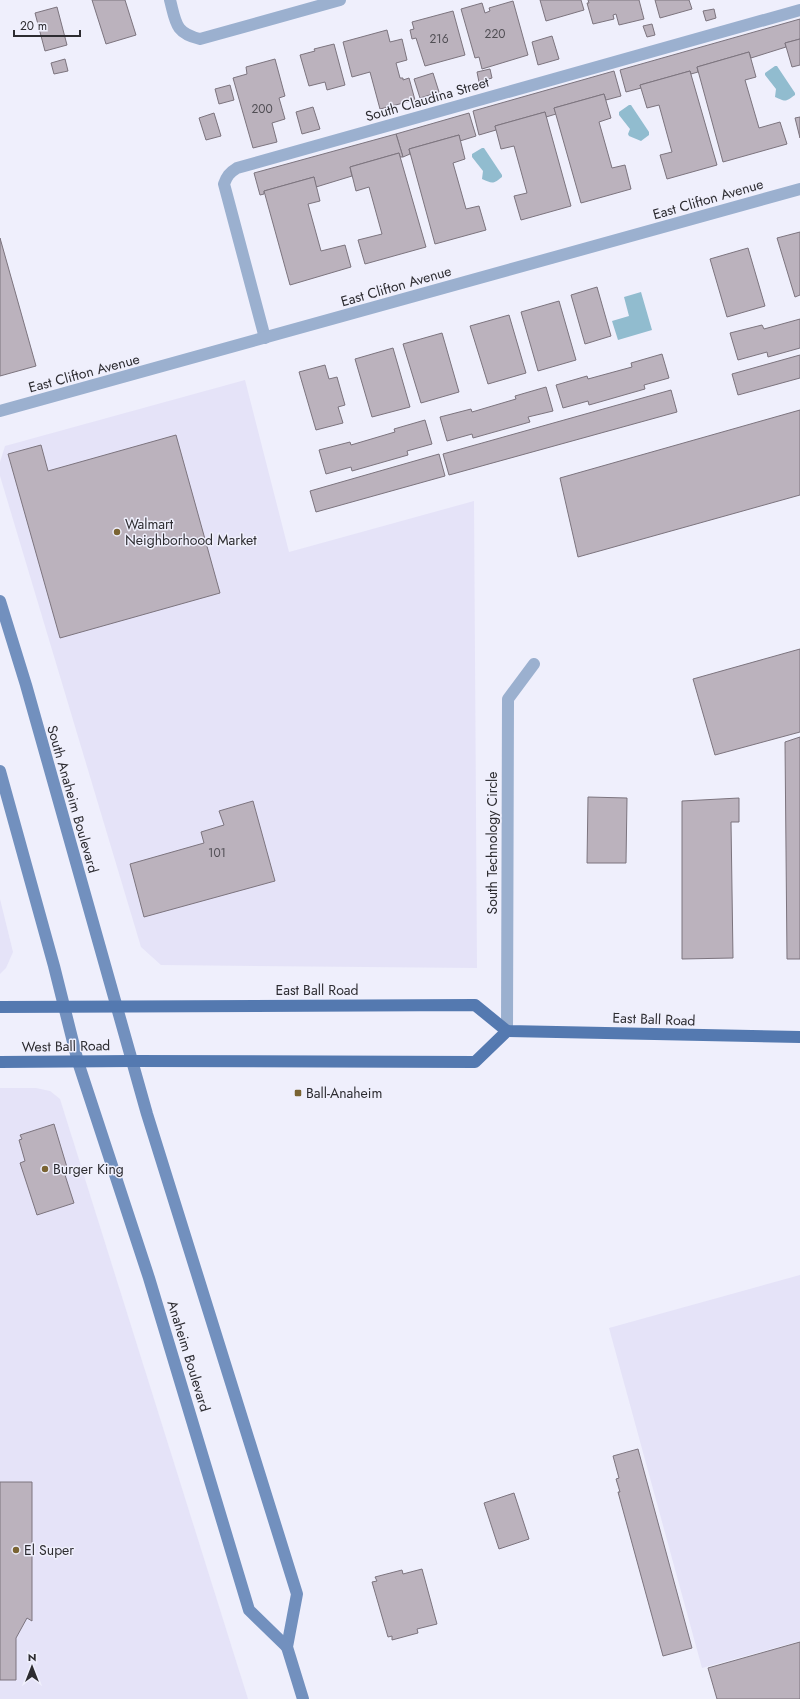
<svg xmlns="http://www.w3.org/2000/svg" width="800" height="1699" font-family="Jost,sans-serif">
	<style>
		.built { fill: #e5e3f8 }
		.water { fill: #91bccf }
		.building { fill: #bbb2bd; stroke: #7c747e }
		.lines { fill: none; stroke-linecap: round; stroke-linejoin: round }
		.minor { stroke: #9bb0cf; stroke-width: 12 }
		.secondary { stroke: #7290be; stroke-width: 12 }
		.primary { stroke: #5479b0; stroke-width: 12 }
		.poi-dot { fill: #7a6433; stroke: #efeffc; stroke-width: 1.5 }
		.labels { text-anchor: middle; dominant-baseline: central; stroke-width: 3; stroke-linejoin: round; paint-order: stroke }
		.number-label { font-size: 12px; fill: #504e54 }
		.street-label { font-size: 14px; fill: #2d2c31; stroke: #efeffc }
		.poi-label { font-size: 14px; fill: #2d2c31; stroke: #efeffc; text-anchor: start }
	</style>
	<rect width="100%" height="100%" fill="#efeffc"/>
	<g class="built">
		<path d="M 245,380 L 289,552 L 474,501 L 477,968 L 161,965 L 141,947 L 0,476 L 0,462 L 5,446 Z"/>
		<path d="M 0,899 L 13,952 L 6,968 L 0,974 Z"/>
		<path d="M 0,1088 L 36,1088 L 50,1091 L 60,1099 L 248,1699 L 0,1699 Z"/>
		<path d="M 800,1275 L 800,1641 L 702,1668 L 609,1328 Z"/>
	</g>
	<g class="water">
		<path d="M 775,66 L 777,66 L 795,93 L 795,95 C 785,102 786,102 775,97 L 776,89 L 765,75 L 765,73 Z"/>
		<path d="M 629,105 L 631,105 L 649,132 L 649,135 L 641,141 L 629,136 L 628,134 L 630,129 L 619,115 L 619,112 Z"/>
		<path d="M 482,148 L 484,148 L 502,175 L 502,177 C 493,184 493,184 482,179 L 483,171 L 472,157 L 472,154 Z"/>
		<path d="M 641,292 L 652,330 L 618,340 L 612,321 L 629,316 L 624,297 Z"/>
	</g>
	<g class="building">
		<path d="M 92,0 L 125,0 L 136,35 L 106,44 Z"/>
		<path d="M 540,0 L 581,0 L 584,10 L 546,21 Z"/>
		<path d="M 588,0 L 639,0 L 644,19 L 619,25 L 616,14 L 613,15 L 614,19 L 593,24 L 587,3 L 589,3 Z"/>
		<path d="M 655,0 L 689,0 L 692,9 L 660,18 Z"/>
		<path d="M 513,1 L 528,55 L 482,69 L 479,57 L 475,58 L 461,9 L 482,3 L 485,13 L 490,11 L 489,8 Z"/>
		<path d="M 57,7 L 67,45 L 45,51 L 35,13 Z"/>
		<path d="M 714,9 L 716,18 L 706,21 L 703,11 Z"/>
		<path d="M 453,11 L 465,55 L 425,66 L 416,38 L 412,39 L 410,30 L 414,29 L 412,22 Z"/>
		<path d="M 800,19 L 800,39 L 785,43 L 786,47 L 751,58 L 749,52 L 697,67 L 698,72 L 691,74 L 690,71 L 640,85 L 641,88 L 626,92 L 620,70 Z"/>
		<path d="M 652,24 L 655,35 L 647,37 L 643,26 Z"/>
		<path d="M 387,30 L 390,42 L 402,39 L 407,60 L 396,63 L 400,78 L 403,78 L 403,80 L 409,78 L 415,100 L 380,109 L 370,72 L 352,77 L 343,42 Z"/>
		<path d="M 552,36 L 559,59 L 538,65 L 532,42 Z"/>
		<path d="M 800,39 L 800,65 L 792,67 L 785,43 Z"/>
		<path d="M 334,44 L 345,85 L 327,90 L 325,82 L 309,86 L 300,55 L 315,51 L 314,49 Z"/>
		<path d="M 749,52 L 756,77 L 745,80 L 759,128 L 780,122 L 787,144 L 723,162 L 697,67 Z"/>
		<path d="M 65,59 L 68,71 L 54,74 L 51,63 Z"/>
		<path d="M 275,59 L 285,96 L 279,98 L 285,119 L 272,123 L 277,142 L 253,148 L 233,78 L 247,74 L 246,67 Z"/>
		<path d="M 490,69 L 492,78 L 479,82 L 477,72 Z"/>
		<path d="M 614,71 L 621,96 L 606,100 L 604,94 L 554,108 L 556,114 L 546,117 L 545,112 L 495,126 L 496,130 L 479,135 L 473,111 Z"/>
		<path d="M 690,71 L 717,165 L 667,179 L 660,155 L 672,152 L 659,105 L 647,108 L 640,85 Z"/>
		<path d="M 433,73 L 439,92 L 420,98 L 414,79 Z"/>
		<path d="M 230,85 L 234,100 L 219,104 L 215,89 Z"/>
		<path d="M 604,94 L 611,118 L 599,122 L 612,168 L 625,165 L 631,189 L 581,203 L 554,108 Z"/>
		<path d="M 313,107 L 320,129 L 302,134 L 296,112 Z"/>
		<path d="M 545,112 L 571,206 L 521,220 L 514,196 L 527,193 L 514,146 L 501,149 L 495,126 Z"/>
		<path d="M 214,113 L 221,136 L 206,140 L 199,118 Z"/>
		<path d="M 469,113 L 476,136 L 460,141 L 459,135 L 409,149 L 410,154 L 403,157 L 396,134 Z"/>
		<path d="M 800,117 L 800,138 L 795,118 Z"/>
		<path d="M 396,134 L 403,157 L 400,157 L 399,153 L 350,167 L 352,176 L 316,187 L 314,177 L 264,191 L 264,194 L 260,195 L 254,173 Z"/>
		<path d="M 459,135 L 465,159 L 453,163 L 466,209 L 479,206 L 486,230 L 435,244 L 409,149 Z"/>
		<path d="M 399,153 L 426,247 L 365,264 L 358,240 L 382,234 L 369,187 L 356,191 L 350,167 Z"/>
		<path d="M 314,177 L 320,201 L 308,204 L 321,251 L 345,245 L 351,267 L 290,285 L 264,191 Z"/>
		<path d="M 800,232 L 800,295 L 795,297 L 777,238 Z"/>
		<path d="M 0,238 L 36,366 L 0,376 Z"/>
		<path d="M 748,248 L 765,306 L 727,317 L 710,259 Z"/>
		<path d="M 597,287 L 611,336 L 585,344 L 571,295 Z"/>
		<path d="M 559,301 L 576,360 L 538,371 L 521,312 Z"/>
		<path d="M 509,315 L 526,373 L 488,384 L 470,326 Z"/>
		<path d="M 800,319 L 800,348 L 768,357 L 767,352 L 738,360 L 730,333 L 762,325 L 764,329 Z"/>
		<path d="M 442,333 L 459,392 L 421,403 L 403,344 Z"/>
		<path d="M 393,348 L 410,407 L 372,417 L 355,359 Z"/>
		<path d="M 662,354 L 669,378 L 644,385 L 645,389 L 589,405 L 588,401 L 563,408 L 556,385 L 587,376 L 588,379 L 632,367 L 631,363 Z"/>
		<path d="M 800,355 L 800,378 L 738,395 L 732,374 Z"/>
		<path d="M 325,365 L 329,379 L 337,377 L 345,405 L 338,407 L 343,423 L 316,430 L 299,372 Z"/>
		<path d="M 546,387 L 553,411 L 528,417 L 530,422 L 473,438 L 472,434 L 447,441 L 440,417 L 471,409 L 472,412 L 516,399 L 515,396 Z"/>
		<path d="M 671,390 L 677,412 L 449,475 L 443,454 Z"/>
		<path d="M 800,410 L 800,495 L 578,557 L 560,478 Z"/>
		<path d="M 425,420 L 432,444 L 407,451 L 408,455 L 352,471 L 351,467 L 326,474 L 319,450 L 350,442 L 351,445 L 395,432 L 394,429 Z"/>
		<path d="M 176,435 L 220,593 L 60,638 L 8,454 L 41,445 L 48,471 Z"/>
		<path d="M 439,454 L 445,476 L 316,512 L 310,491 Z"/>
		<path d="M 800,649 L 800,732 L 715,755 L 693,679 Z"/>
		<path d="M 800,737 L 800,959 L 787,959 L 785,742 Z"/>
		<path d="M 588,797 L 627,798 L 626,863 L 587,863 Z"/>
		<path d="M 739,798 L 739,822 L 731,822 L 733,958 L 682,959 L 682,801 Z"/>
		<path d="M 253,801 L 275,881 L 144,917 L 130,864 L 204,843 L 201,832 L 224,825 L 219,811 Z"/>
		<path d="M 54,1124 L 69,1174 L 65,1175 L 74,1203 L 37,1215 L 20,1163 L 25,1161 L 19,1140 L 22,1139 L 20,1135 Z"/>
		<path d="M 638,1449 L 692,1648 L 663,1656 L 618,1492 L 620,1492 L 616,1479 L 619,1478 L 613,1456 Z"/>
		<path d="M 0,1482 L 32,1482 L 32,1621 L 27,1618 L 16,1638 L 16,1680 L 0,1680 Z"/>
		<path d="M 514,1493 L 529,1539 L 499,1549 L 484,1503 Z"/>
		<path d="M 422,1569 L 437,1624 L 417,1629 L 418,1633 L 392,1640 L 392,1636 L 388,1637 L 372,1582 L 377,1581 L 375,1577 L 402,1570 L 403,1574 Z"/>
		<path d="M 800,1642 L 800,1699 L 717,1699 L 708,1668 Z"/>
	</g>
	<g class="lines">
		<g class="minor">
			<path d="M 170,0 C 176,23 175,33 200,39 L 340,0"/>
			<path d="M 265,338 L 224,184 C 227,176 229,173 237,168 L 800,10"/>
			<path d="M 0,411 L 800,189"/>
			<path d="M 507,1031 L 508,699 L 534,664"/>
		</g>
		<g class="secondary">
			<path d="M 0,601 L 26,685 L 147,1114 L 297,1594 L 287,1647 L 303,1699"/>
			<path d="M 0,771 L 54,966 L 78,1062 L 149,1278 L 249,1610 L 287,1647"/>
		</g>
		<g class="primary">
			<path d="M 0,1007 L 475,1005 L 507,1031 L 800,1037"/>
			<path d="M 0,1062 L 132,1061 L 475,1062 L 507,1031"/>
		</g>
	</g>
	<g class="poi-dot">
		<circle cx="117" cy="532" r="4"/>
		<rect x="294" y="1089" width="8" height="8" rx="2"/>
		<circle cx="45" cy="1169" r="4"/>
		<circle cx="16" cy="1550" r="4"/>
	</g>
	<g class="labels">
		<g class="number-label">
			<text x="495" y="34">220</text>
			<text x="439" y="39">216</text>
			<text x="262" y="109">200</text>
			<text x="217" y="853">101</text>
		</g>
		<g class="street-label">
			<text transform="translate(427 99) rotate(-16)">South Claudina Street</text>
			<text transform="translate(708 199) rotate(-16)">East Clifton Avenue</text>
			<text transform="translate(396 286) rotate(-16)">East Clifton Avenue</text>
			<text transform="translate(84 373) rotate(-15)">East Clifton Avenue</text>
			<text transform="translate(73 799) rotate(74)">South Anaheim Boulevard</text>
			<text transform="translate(492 843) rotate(-90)">South Technology Circle</text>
			<text x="317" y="990">East Ball Road</text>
			<text transform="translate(654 1019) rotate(2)">East Ball Road</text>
			<text transform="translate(66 1046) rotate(-1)">West Ball Road</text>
			<text transform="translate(189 1356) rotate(73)">Anaheim Boulevard</text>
		</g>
		<g class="poi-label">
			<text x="125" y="524">Walmart<tspan x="125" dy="16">Neighborhood Market</tspan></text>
			<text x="306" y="1093">Ball-Anaheim</text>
			<text x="53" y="1169">Burger King</text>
			<text x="24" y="1550">El Super</text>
		</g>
	</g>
	<g transform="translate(32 1667)" stroke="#efeffc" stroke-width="3" paint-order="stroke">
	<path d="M0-3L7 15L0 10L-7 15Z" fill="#2d2c31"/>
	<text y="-6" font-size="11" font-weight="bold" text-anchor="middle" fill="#2d2c31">N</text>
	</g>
	<path d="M14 30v6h66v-6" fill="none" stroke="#2d2c31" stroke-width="2"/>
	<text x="20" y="30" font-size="12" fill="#2d2c31" stroke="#efeffc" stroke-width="3" paint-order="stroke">20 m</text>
</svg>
